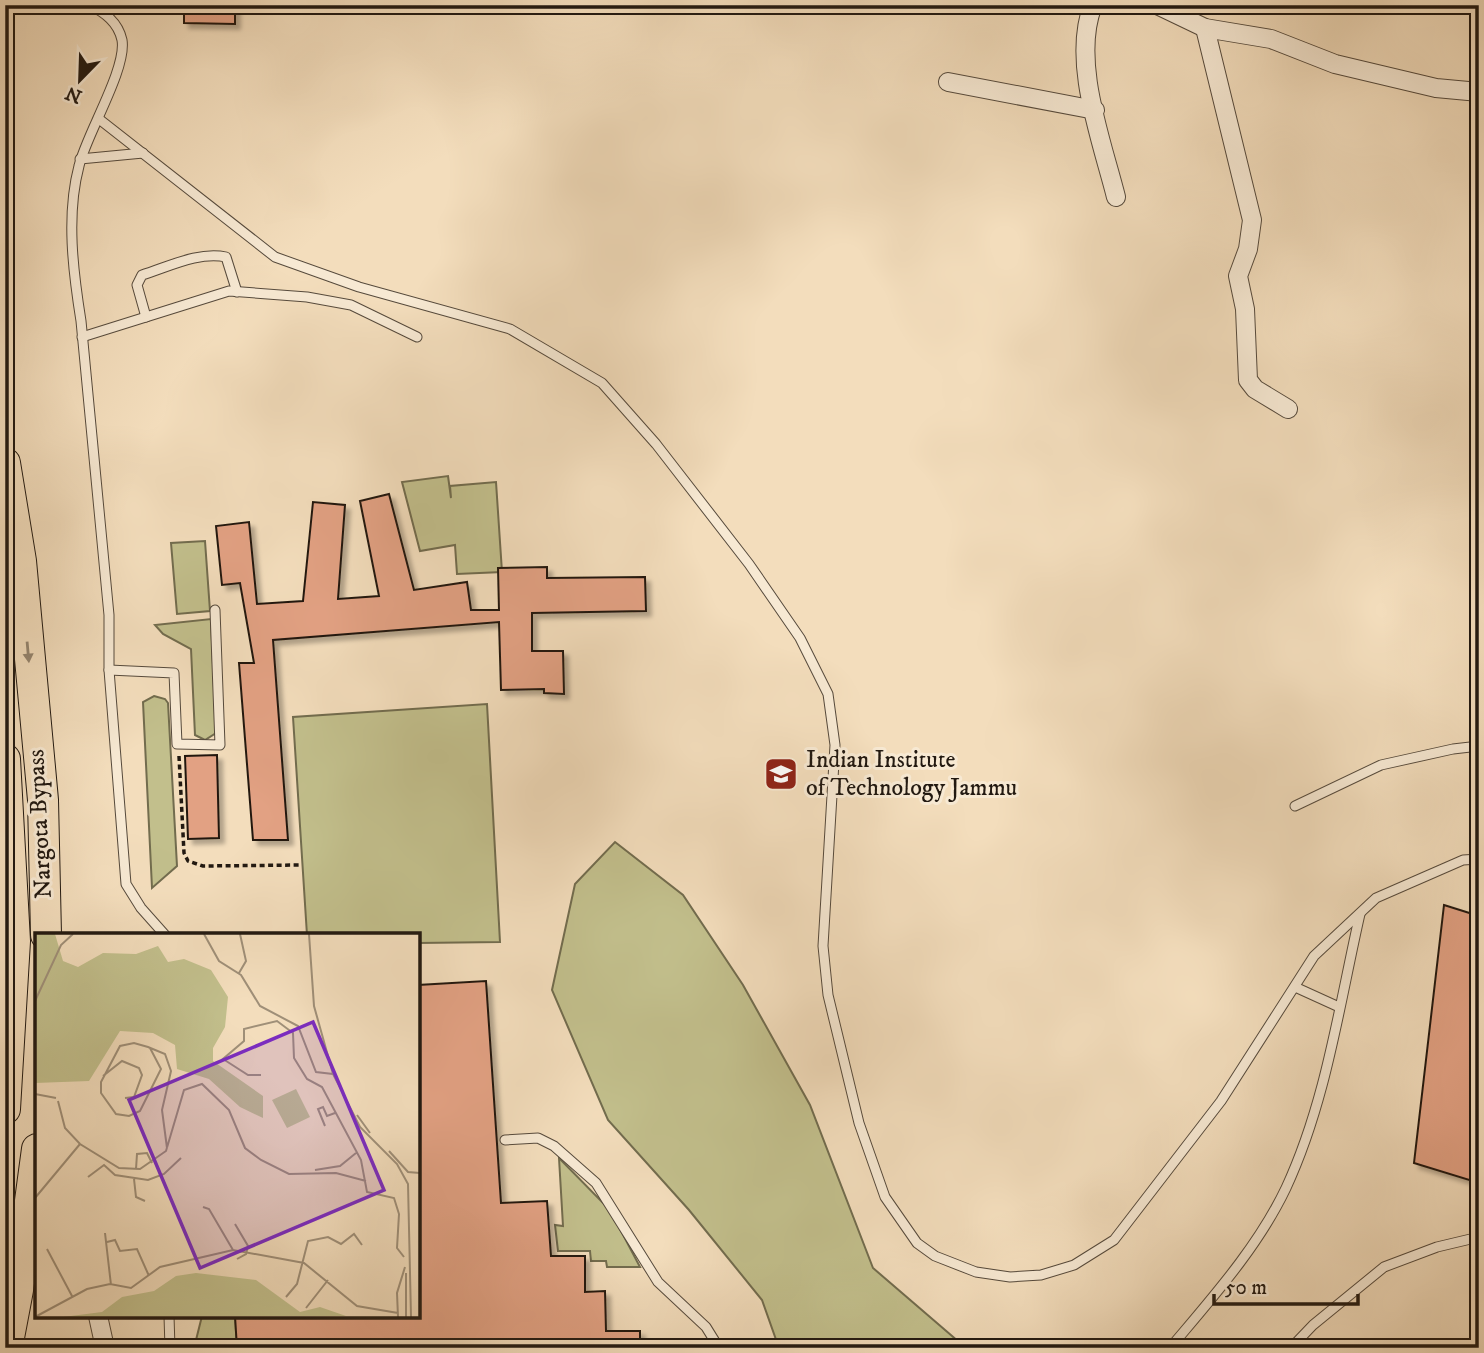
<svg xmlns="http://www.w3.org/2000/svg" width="1484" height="1353" font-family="'IM FELL DW Pica',serif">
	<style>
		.green { fill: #c2bf8c; stroke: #726c4e; stroke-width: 2 }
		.building { fill: #e2a183; stroke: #221911; stroke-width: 2; filter: url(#shadow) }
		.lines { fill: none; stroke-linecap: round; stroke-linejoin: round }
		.service-casing { stroke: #564a3c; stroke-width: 11 }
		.minor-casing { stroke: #564a3c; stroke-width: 20 }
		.trunk-casing { stroke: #221911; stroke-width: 32 }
		.path { stroke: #221911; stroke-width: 3.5; stroke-dasharray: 5 3.5; stroke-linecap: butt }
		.service { stroke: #f7e9d3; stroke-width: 9 }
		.minor { stroke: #f7e9d3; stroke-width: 18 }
		.trunk { stroke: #f3ddbc; stroke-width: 30 }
		.oneway { fill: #95856f }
		.labels { text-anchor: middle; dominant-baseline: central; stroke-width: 6; stroke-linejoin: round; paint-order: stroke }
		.poi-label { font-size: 24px; fill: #221911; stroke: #f7e9d3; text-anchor: start }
		.street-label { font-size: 24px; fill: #221911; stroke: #f7e9d3 }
		.inset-road { fill: none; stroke: #9f8f78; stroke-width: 2 }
		.view { fill: #7b2cbf; fill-opacity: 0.15; stroke: #7b2cbf; stroke-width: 3.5 }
		.inset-edge { fill: none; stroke: #221911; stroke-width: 3.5 }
	</style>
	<defs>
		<filter id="shadow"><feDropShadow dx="5" dy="5" stdDeviation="2" flood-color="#0004"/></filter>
	</defs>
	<rect width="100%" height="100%" fill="#f3ddbc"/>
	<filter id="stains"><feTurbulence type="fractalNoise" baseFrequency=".00286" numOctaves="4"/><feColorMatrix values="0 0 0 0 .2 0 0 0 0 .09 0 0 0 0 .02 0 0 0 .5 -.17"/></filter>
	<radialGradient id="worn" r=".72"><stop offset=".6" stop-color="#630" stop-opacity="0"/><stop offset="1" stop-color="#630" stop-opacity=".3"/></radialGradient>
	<g class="green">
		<path d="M 448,476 L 451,498 L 450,486 L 496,482 L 502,572 L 457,574 L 455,545 L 420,551 L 402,482 Z"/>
		<path d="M 205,541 L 210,611 L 177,614 L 171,543 Z"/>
		<path d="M 211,619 L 216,733 L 205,740 L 195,735 L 191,649 L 163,634 L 155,625 Z"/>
		<path d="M 154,696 L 165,699 L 168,703 L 177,866 L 152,888 L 143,702 Z"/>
		<path d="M 487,704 L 500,942 L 418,943 L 418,935 L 307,935 L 293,717 Z"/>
		<path d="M 615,842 L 683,895 L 743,985 L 810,1105 L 873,1268 L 966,1348 L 779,1348 L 762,1300 L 689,1210 L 608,1120 L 552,990 L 575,884 Z"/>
		<path d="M 559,1158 L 610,1210 L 640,1267 L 607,1267 L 606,1261 L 591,1261 L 590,1251 L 558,1251 L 555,1225 L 563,1226 Z"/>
		<path d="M 202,1316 L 235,1316 L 237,1348 L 194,1348 Z"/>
	</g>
	<g class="building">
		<path d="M 184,5 L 235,5 L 235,24 L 184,23 Z"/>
		<path d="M 389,494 L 414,590 L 467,582 L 471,610 L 499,610 L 498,568 L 547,567 L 547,578 L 645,577 L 646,611 L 532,613 L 532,651 L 563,651 L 564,694 L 544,693 L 544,689 L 501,690 L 499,622 L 273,640 L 288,840 L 253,840 L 239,663 L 254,663 L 240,583 L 222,585 L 216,526 L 249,522 L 257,604 L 303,601 L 313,502 L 345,505 L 338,599 L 379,596 L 360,501 Z"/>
		<path d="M 217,755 L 219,838 L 188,839 L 185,756 Z"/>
		<path d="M 1444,905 L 1479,916 L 1479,1183 L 1414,1163 Z"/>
		<path d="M 486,981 L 501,1203 L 547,1201 L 551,1256 L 585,1256 L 585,1292 L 605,1291 L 606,1331 L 640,1331 L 640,1348 L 237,1348 L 235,1316 L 418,1316 L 418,985 Z"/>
	</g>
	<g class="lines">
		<defs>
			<g id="service">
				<path d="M 90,5 C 105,13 118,22 122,40 C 127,69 86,135 79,166 C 66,215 73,271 81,321 L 109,615 L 109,670 L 126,884 L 141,908 L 165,935"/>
				<path d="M 99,119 L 275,257 L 359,287 L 510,329 L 602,383 L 656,444 L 749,564 L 800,638 L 828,694 L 835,745 L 823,946 L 828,995 L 859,1123 L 885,1197 L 917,1243 L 935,1256 L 976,1272 L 1010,1277 L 1041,1275 L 1074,1265 L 1114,1240 L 1221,1101 L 1314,956 L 1376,898 L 1463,860 L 1479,859"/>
				<path d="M 80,159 L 143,153"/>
				<path d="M 146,317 L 137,285 L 142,275 C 168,267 199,251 226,257 L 237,292"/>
				<path d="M 82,337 L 229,291 L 307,297 L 351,305 L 417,337"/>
				<path d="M 109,670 L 174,673 L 177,744 L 220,745 L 215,610"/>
				<path d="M 1295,806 L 1381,765 L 1453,749 L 1479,746"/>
				<path d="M 1295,987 L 1339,1007"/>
				<path d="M 505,1140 L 538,1138 L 554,1146 L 596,1183 L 658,1282 L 706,1327 L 719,1348"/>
				<path d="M 169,1316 L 170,1348"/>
				<path d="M 1170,1348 C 1212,1298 1258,1247 1286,1188 C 1326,1102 1339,1006 1360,914"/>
				<path d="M 1291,1348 L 1313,1325 L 1384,1267 L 1437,1247 L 1479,1237"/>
			</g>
			<g id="minor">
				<path d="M 1093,5 C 1071,61 1102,141 1116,197"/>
				<path d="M 1157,5 L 1205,28 L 1271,39 L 1335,64 L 1436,88 L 1479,92"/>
				<path d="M 1205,28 L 1252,220 L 1248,249 L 1238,276 L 1245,309 L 1248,380 L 1255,389 L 1288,409"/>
				<path d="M 948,82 L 1095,110"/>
				<path d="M 98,1316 L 105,1348"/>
			</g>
			<g id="trunk">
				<path d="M 5,463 L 21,561 L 43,800 L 46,935"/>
				<path d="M 5,759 L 15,941 L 5,1109"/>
				<path d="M 7,1348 L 18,1290 L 37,1149"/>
			</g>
		</defs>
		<use href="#service" class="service-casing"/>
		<use href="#minor" class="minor-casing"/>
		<use href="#trunk" class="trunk-casing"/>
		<path class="path" d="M 179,756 L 184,853 L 188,861 L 203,866 L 302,865"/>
		<use href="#service" class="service"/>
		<use href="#minor" class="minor"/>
		<use href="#trunk" class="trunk"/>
	</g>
	<defs><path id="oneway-solid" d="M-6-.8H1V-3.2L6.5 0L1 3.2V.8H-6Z" transform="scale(1.75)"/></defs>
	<use class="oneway" href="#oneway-solid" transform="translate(28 652) rotate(85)"/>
	<defs>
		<symbol id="university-square" viewBox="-11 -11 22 22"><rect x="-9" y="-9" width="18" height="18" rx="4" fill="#8f2418" stroke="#f7e9d3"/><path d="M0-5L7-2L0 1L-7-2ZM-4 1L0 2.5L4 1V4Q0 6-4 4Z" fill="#fff"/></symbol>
	</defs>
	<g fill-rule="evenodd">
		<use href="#university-square" x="762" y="755" width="38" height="38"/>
	</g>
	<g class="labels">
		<g class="poi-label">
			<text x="806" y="760">Indian Institute<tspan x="806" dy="28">of Technology Jammu</tspan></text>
		</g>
		<g class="street-label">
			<text transform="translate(40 824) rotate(-93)">Nargota Bypass</text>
		</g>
	</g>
	<g transform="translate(35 933)">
		<rect width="385" height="385" fill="#f3ddbc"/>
		<path d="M 0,1 L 20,1 L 28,28 L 43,34 L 68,20 L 101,21 L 123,13 L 133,29 L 149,26 L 176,37 L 193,64 L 190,94 L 178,115 L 178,128 L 228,163 L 228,185 L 205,174 L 174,146 L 142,136 L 140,112 L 118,100 L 85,98 L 54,148 L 0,150 ZM 261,156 L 275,184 L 252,195 L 237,167 ZM 161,340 L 221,347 L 265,379 L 285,374 L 311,383 L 28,384 L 67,379 L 87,364 L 119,358 L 141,343 Z" fill="#c2bf8c"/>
		<path class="inset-road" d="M 169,1 L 184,28 L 206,42 L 225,73 L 263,93 L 281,139 L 298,141M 274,1 L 279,73 L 298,141 L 325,194 L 362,231 L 373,251 L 376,384M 204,40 L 211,28 L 205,1M 0,68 L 26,12 L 38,1M 115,115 L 126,136 L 105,178 L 94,183 L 81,181 L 66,160 L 66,149 L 85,113 L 99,110 L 113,114 L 130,121 L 136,138 L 127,177 L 132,215M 226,142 L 213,142 L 188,126 L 209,108 L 209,96 L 242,88 L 258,100 L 259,125 L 272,146 L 287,154 L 326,227 L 332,259 L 359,265 L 364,281 L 362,315 L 369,324M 68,143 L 87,128 L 104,135 L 107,142 L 99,164 L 90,165M 0,161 L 21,165M 23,168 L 30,195 L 45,211 L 84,235 L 105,236 L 131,218 L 149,157 L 167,151 L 194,177 L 210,215 L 226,227 L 254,241 L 301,240 L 331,248M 322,182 L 335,200M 290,193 L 283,176 L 288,174 L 292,183 L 300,180M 354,218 L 373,239 L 385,240M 101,236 L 102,221 L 112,220 L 117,230M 280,237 L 305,233 L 321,220M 53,244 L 69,232 L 80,242 L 113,247 L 129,241 L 146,225M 99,246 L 101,264 L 110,268M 0,265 L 45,211M 168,274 L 174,276 L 198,317M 200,291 L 213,313 L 211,321 L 202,326M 70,300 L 76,352M 72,309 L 80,307 L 85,318 L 102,316 L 114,343M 12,316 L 37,363M 371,340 L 371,384M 251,364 L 262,351 L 273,308 L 293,304 L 306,311 L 319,301 L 327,312M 271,375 L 293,347M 0,384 L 52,356 L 75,351 L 96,355 L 125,334 L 198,317 L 269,330 L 322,373 L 363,380M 363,384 L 362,360 L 370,334"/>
		<path class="view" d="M 278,89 L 349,257 L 165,335 L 94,167 Z"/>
		<rect width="385" height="385" class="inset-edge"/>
	</g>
	<rect width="1484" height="1353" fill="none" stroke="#f3ddbc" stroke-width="28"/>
	<rect x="7" y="7" width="1470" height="1339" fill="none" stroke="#221911" stroke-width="3.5"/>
	<rect x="14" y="14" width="1456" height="1325" fill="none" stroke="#221911" stroke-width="2"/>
	<g transform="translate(80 80) rotate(203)" stroke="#f7e9d3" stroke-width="5" paint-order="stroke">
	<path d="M0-5L12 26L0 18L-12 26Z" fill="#221911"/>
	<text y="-10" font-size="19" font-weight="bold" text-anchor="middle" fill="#221911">N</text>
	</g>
	<path d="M1214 1294v10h144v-10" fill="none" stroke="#221911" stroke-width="3.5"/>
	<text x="1225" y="1294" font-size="21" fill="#221911" stroke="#f7e9d3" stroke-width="5" paint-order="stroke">50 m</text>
	<rect width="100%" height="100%" filter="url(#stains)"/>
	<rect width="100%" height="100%" fill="url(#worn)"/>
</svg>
